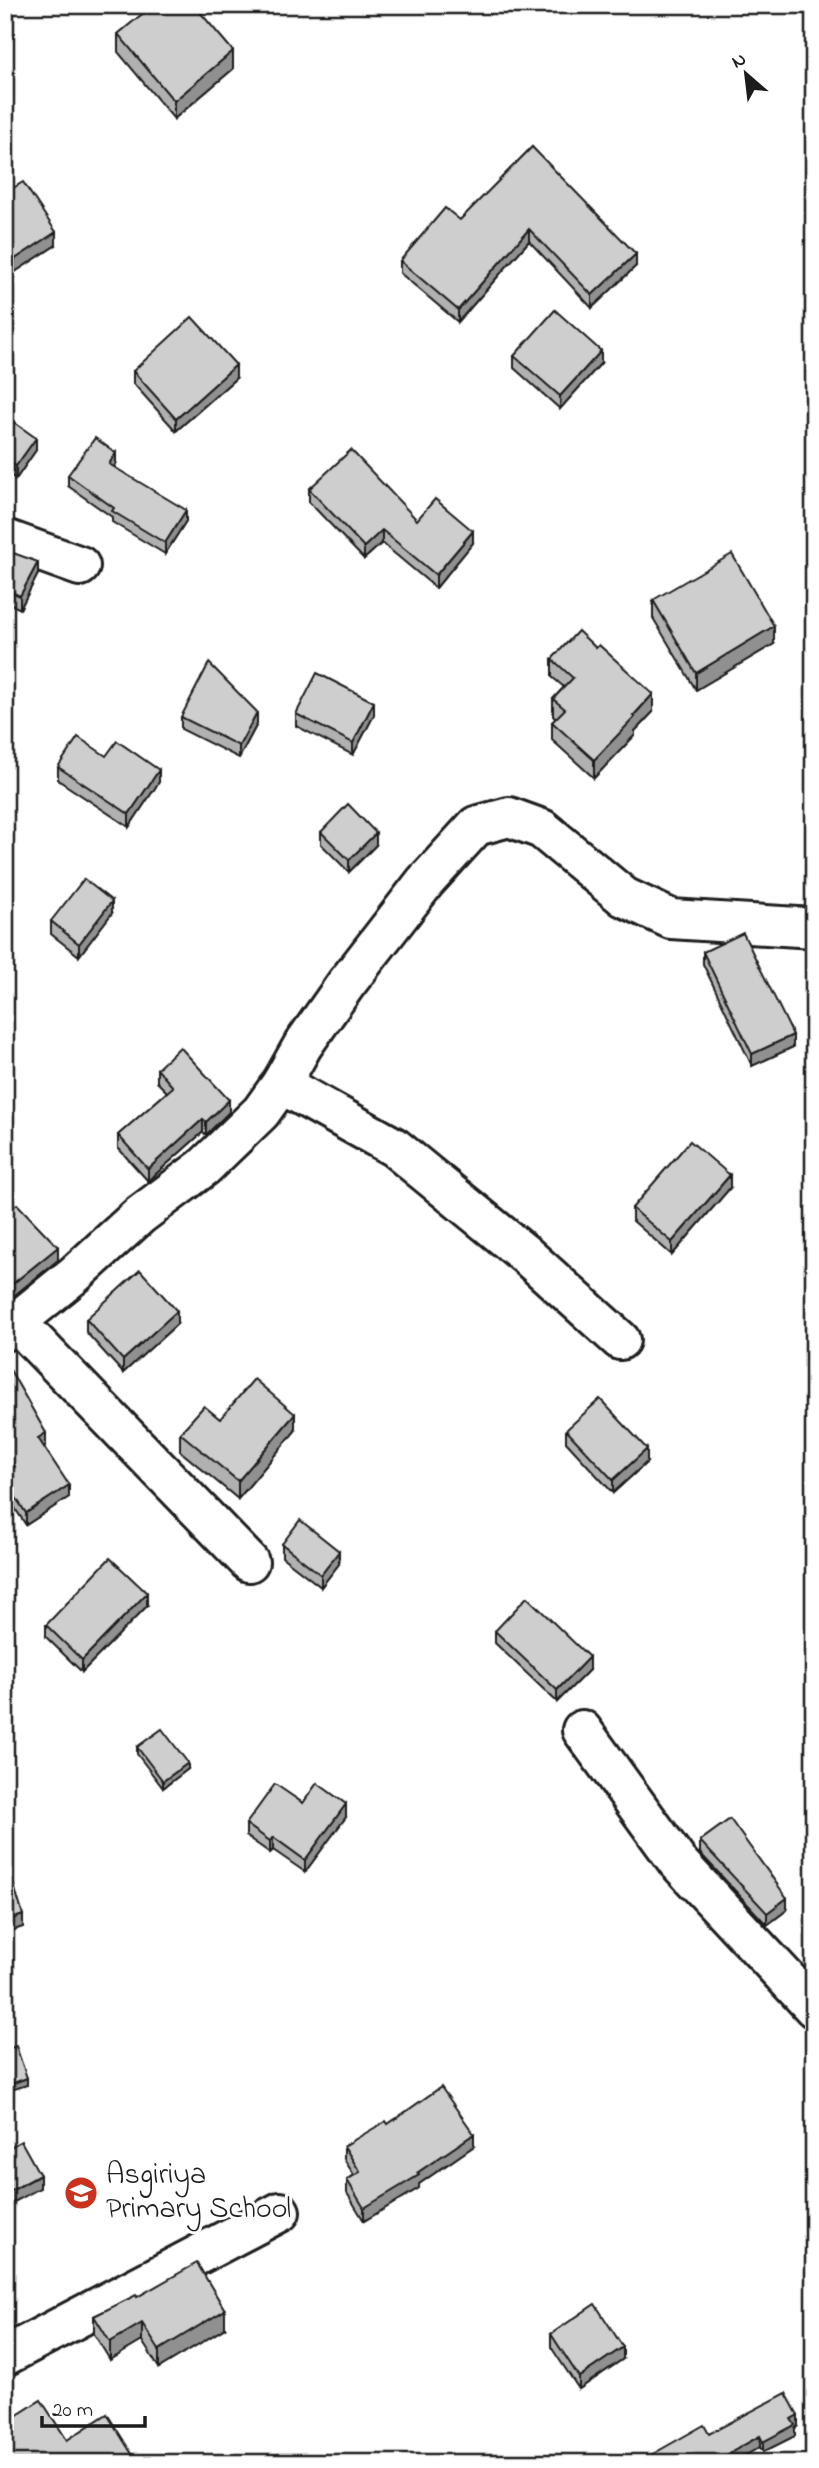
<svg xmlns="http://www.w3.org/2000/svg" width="819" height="2468" font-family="'Indie Flower',sans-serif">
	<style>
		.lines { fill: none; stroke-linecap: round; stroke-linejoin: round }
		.minor-casing { stroke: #1c1c1c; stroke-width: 44 }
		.minor { stroke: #fff; stroke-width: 38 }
		.wall { fill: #b1b1b1; stroke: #1c1c1c; stroke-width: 2 }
		.shaded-wall { fill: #909090; stroke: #1c1c1c; stroke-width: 2 }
		.building { fill: #cecece; stroke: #1c1c1c; stroke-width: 2 }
		.labels { text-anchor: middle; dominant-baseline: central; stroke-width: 6; stroke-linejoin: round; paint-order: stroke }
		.poi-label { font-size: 30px; fill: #1c1c1c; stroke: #fff; text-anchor: start }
	</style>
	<rect width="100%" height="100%" fill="#fff"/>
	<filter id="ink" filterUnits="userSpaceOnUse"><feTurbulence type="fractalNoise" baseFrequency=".0143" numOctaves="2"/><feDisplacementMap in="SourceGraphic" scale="14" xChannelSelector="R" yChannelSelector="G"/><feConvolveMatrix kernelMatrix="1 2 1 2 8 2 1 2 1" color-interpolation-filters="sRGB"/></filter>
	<g filter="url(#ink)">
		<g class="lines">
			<defs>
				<g id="minor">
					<path d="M 5,539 L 80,566"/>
					<path d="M 281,1084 L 394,1147 L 526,1255 L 620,1340"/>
					<path d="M 17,1323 L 249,1562"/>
					<path d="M 5,1331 L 74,1275 L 140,1215 L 204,1167 L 261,1112 L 281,1084 L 303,1045 L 346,984 L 425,882 L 476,826 L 509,817 L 542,829 L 624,897 L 671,919 L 814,928"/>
					<path d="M 582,1730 L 677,1861 L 814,2008"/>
					<path d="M 5,2356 L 280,2212"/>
				</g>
			</defs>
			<use href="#minor" class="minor-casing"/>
			<use href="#minor" class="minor"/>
		</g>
		<g class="wall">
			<path d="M 118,34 L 233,69 L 174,119 L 118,52 Z"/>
			<path d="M 532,147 L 636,266 L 592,308 L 529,241 L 458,322 L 400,273 L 400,261 L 460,220 Z"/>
			<path d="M 5,193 L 56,245 L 12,274 L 5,264 Z"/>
			<path d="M 514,356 L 601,363 L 560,409 L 514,368 Z"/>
			<path d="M 133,371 L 236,378 L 176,431 L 133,383 Z"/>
			<path d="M 5,416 L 36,450 L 16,479 L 5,472 Z"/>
			<path d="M 116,464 L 114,467 L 186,521 L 165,554 L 112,522 L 112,517 L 68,486 L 68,475 Z"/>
			<path d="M 309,489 L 417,520 L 473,543 L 436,588 L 382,543 L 364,559 L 309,502 Z"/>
			<path d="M 5,550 L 38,574 L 20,609 L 5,601 Z"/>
			<path d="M 653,600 L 774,644 L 696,690 L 653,618 Z"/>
			<path d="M 552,659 L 653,712 L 635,731 L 635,735 L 594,778 L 552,740 L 552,722 L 556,719 L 553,716 L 553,699 L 564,687 L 552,677 Z"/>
			<path d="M 296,714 L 374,715 L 353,755 L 296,726 Z"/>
			<path d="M 181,717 L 257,724 L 239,758 L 181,729 Z"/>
			<path d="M 106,756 L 159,782 L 129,827 L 58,780 L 58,767 Z"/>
			<path d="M 321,832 L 376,845 L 349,872 L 321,844 Z"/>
			<path d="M 112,913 L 79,956 L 51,934 L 51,921 Z"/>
			<path d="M 703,952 L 793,1047 L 752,1066 L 703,964 Z"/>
			<path d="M 157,1069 L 229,1112 L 206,1135 L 203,1132 L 148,1181 L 118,1148 L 118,1135 L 167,1092 L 157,1082 Z"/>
			<path d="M 730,1188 L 672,1255 L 632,1220 L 632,1208 Z"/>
			<path d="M 86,1319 L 177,1324 L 123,1373 L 86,1332 Z"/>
			<path d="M 5,1373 L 46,1445 L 44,1447 L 69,1497 L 26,1525 L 5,1493 L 5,1473 L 10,1470 L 5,1462 Z"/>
			<path d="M 220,1419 L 295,1431 L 238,1499 L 180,1451 L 180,1433 Z"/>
			<path d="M 566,1430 L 647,1462 L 613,1493 L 566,1442 Z"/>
			<path d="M 282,1544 L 339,1564 L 321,1587 L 282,1557 Z"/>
			<path d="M 147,1606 L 82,1672 L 46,1637 L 46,1625 Z"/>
			<path d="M 495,1631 L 589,1670 L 557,1702 L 495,1643 Z"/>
			<path d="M 137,1747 L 188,1769 L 163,1788 L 137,1754 Z"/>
			<path d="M 303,1803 L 346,1817 L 305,1872 L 273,1850 L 270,1853 L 246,1836 L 246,1824 Z"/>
			<path d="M 700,1841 L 787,1910 L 767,1925 L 700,1853 Z"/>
			<path d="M 388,2124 L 474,2146 L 419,2184 L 419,2188 L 364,2221 L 347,2193 L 347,2180 L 354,2175 L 344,2159 L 344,2146 Z"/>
			<path d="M 137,2297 L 225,2328 L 159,2368 L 142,2341 L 110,2360 L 94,2334 L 94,2316 Z"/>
			<path d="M 551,2334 L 623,2359 L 579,2389 L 551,2347 Z"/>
			<path d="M 798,2426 L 795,2428 L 795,2436 L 763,2452 L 760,2447 L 732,2463 L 637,2463 L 709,2434 Z"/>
		</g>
		<g class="shaded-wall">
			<path d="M 233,51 L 233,69 L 174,119 L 174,101 Z"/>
			<path d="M 529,229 L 529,241 L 458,322 L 458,310 Z"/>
			<path d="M 56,232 L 56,245 L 12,274 L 12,261 Z"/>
			<path d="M 636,254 L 636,266 L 592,308 L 592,295 Z"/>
			<path d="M 601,351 L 601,363 L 560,409 L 560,396 Z"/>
			<path d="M 236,365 L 236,378 L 176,431 L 176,419 Z"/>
			<path d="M 36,438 L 36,450 L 16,479 L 16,466 Z"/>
			<path d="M 116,453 L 116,464 L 109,475 L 109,464 Z"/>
			<path d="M 186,510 L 186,521 L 165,554 L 165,543 Z"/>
			<path d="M 382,530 L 382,543 L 364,559 L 364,547 Z"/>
			<path d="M 473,531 L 473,543 L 436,588 L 436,575 Z"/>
			<path d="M 38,562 L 38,574 L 20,609 L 20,596 Z"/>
			<path d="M 774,626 L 774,644 L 696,690 L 696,673 Z"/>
			<path d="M 653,694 L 653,712 L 635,731 L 635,735 L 594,778 L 594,760 Z"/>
			<path d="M 374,702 L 374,715 L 353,755 L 353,743 Z"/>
			<path d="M 257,712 L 257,724 L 239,758 L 239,746 Z"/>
			<path d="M 159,770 L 159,782 L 129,827 L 129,814 Z"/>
			<path d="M 376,833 L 376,845 L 349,872 L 349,860 Z"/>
			<path d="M 112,901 L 112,913 L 79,956 L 79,944 Z"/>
			<path d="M 793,1035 L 793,1047 L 752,1066 L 752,1054 Z"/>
			<path d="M 229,1100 L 229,1112 L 206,1135 L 206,1122 Z"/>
			<path d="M 203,1119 L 203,1132 L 148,1181 L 148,1169 Z"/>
			<path d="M 730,1175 L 730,1188 L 672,1255 L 672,1242 Z"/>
			<path d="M 58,1247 L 58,1260 L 5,1303 L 5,1290 Z"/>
			<path d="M 177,1311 L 177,1324 L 123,1373 L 123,1360 Z"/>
			<path d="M 295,1414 L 295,1431 L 238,1499 L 238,1481 Z"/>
			<path d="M 46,1433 L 46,1445 L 38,1450 L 38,1438 Z"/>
			<path d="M 647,1449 L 647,1462 L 613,1493 L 613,1480 Z"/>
			<path d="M 69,1485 L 69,1497 L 26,1525 L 26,1513 Z"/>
			<path d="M 339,1551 L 339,1564 L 321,1587 L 321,1575 Z"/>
			<path d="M 147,1593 L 147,1606 L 82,1672 L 82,1660 Z"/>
			<path d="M 589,1657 L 589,1670 L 557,1702 L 557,1690 Z"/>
			<path d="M 188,1763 L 188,1769 L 163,1788 L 163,1781 Z"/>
			<path d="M 346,1804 L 346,1817 L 305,1872 L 305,1860 Z"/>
			<path d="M 273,1837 L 273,1850 L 270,1853 L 270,1841 Z"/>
			<path d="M 787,1898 L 787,1910 L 767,1925 L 767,1913 Z"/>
			<path d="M 23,1915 L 23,1927 L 5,1933 L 5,1921 Z"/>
			<path d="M 27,2078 L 27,2085 L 5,2092 L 5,2086 Z"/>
			<path d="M 474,2134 L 474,2146 L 419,2184 L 419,2188 L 364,2221 L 364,2208 Z"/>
			<path d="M 40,2175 L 40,2188 L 5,2207 L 5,2194 Z"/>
			<path d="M 225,2310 L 225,2328 L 159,2368 L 159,2350 Z"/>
			<path d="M 142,2323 L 142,2341 L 110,2360 L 110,2342 Z"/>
			<path d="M 623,2347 L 623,2359 L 579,2389 L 579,2377 Z"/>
			<path d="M 798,2415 L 798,2426 L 795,2428 L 795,2436 L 763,2452 L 763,2442 L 791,2419 Z"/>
			<path d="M 760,2436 L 760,2447 L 732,2463 L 712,2463 Z"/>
		</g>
		<g class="building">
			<path d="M 153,5 L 194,5 L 233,51 L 174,101 L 118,34 Z"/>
			<path d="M 532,147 L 636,254 L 592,295 L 529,229 L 458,310 L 400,261 L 445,208 L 460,220 Z"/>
			<path d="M 23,182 L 56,232 L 12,261 L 5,251 L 5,193 Z"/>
			<path d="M 555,310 L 601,351 L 560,396 L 514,356 Z"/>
			<path d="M 192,317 L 236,365 L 176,419 L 133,371 Z"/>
			<path d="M 5,416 L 36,438 L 16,466 L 5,459 Z"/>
			<path d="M 95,438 L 116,453 L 109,464 L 186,510 L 165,543 L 112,511 L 114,508 L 68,475 Z"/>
			<path d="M 351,450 L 417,520 L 435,499 L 473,531 L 436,575 L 382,530 L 364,547 L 309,489 Z"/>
			<path d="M 5,550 L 38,562 L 20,596 L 5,589 Z"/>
			<path d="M 732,554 L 774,626 L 696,673 L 653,600 Z"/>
			<path d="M 578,631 L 596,648 L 599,645 L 653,694 L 633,716 L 635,717 L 594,760 L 552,722 L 565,709 L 553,699 L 573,678 L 552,659 Z"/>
			<path d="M 209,663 L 257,712 L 239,746 L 181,717 Z"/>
			<path d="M 317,673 L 374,702 L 353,743 L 296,714 Z"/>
			<path d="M 78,737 L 106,756 L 117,741 L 159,770 L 129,814 L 58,767 Z"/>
			<path d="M 348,804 L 376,833 L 349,860 L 321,832 Z"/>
			<path d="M 84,879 L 112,901 L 79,944 L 51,921 Z"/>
			<path d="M 743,933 L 793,1035 L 752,1054 L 703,952 Z"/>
			<path d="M 180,1047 L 229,1100 L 206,1122 L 203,1119 L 148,1169 L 118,1135 L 173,1087 L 157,1069 Z"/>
			<path d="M 690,1141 L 730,1175 L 672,1242 L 632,1208 Z"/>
			<path d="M 17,1204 L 58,1247 L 5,1290 L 5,1214 Z"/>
			<path d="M 140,1270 L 177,1311 L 123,1360 L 86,1319 Z"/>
			<path d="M 10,1370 L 46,1433 L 38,1438 L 69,1485 L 26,1513 L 5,1481 L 5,1473 L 15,1467 L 5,1450 L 5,1373 Z"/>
			<path d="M 254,1379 L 295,1414 L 238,1481 L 180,1433 L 204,1406 L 220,1419 Z"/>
			<path d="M 600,1399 L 647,1449 L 613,1480 L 566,1430 Z"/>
			<path d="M 300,1520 L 339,1551 L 321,1575 L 282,1544 Z"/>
			<path d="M 110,1558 L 147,1593 L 82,1660 L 46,1625 Z"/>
			<path d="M 527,1597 L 589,1657 L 557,1690 L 495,1631 Z"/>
			<path d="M 162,1729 L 188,1763 L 163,1781 L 137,1747 Z"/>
			<path d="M 317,1783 L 346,1804 L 305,1860 L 273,1837 L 270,1841 L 246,1824 L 275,1784 L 303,1803 Z"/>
			<path d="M 730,1819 L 787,1898 L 767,1913 L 700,1841 Z"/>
			<path d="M 11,1876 L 23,1915 L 5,1921 L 5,1878 Z"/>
			<path d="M 16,2046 L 27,2078 L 5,2086 L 5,2050 Z"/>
			<path d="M 441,2087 L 474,2134 L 417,2173 L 419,2175 L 364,2208 L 347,2180 L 360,2172 L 344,2146 L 386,2121 L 388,2124 Z"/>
			<path d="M 21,2141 L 40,2175 L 5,2194 L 5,2150 Z"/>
			<path d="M 197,2263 L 225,2310 L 159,2350 L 142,2323 L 110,2342 L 94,2316 L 136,2295 L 137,2297 Z"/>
			<path d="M 595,2304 L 623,2347 L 579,2377 L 551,2334 Z"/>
			<path d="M 786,2393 L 798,2415 L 791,2419 L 795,2425 L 763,2442 L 760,2436 L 712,2463 L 637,2463 L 704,2425 L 709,2434 Z"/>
			<path d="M 41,2400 L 67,2440 L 107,2414 L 137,2462 L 144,2457 L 148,2463 L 5,2463 L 5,2423 Z"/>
		</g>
	</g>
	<defs>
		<symbol id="school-disc" viewBox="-11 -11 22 22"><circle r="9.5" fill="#c8321e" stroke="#fff"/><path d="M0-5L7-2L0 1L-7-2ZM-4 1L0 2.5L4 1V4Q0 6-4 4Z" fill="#fff"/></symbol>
	</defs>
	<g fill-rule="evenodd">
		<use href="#school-disc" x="62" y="2174" width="38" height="38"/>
	</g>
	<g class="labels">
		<g class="poi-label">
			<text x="106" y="2176">Asgiriya<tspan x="106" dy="34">Primary School</tspan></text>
		</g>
	</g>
	<rect width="819" height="2468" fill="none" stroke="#fff" stroke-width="28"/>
	<rect x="14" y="14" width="791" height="2440" fill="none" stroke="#1c1c1c" stroke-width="2.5" filter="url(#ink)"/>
	<g transform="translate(746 74) rotate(332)" stroke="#ffffff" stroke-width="5" paint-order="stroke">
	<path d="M0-5L12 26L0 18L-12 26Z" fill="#1c1c1c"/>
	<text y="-10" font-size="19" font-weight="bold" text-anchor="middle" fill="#1c1c1c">N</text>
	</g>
	<path d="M42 2416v10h103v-10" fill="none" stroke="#1c1c1c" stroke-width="3.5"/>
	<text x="52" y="2416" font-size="21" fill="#1c1c1c" stroke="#ffffff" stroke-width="5" paint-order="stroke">20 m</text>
</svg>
